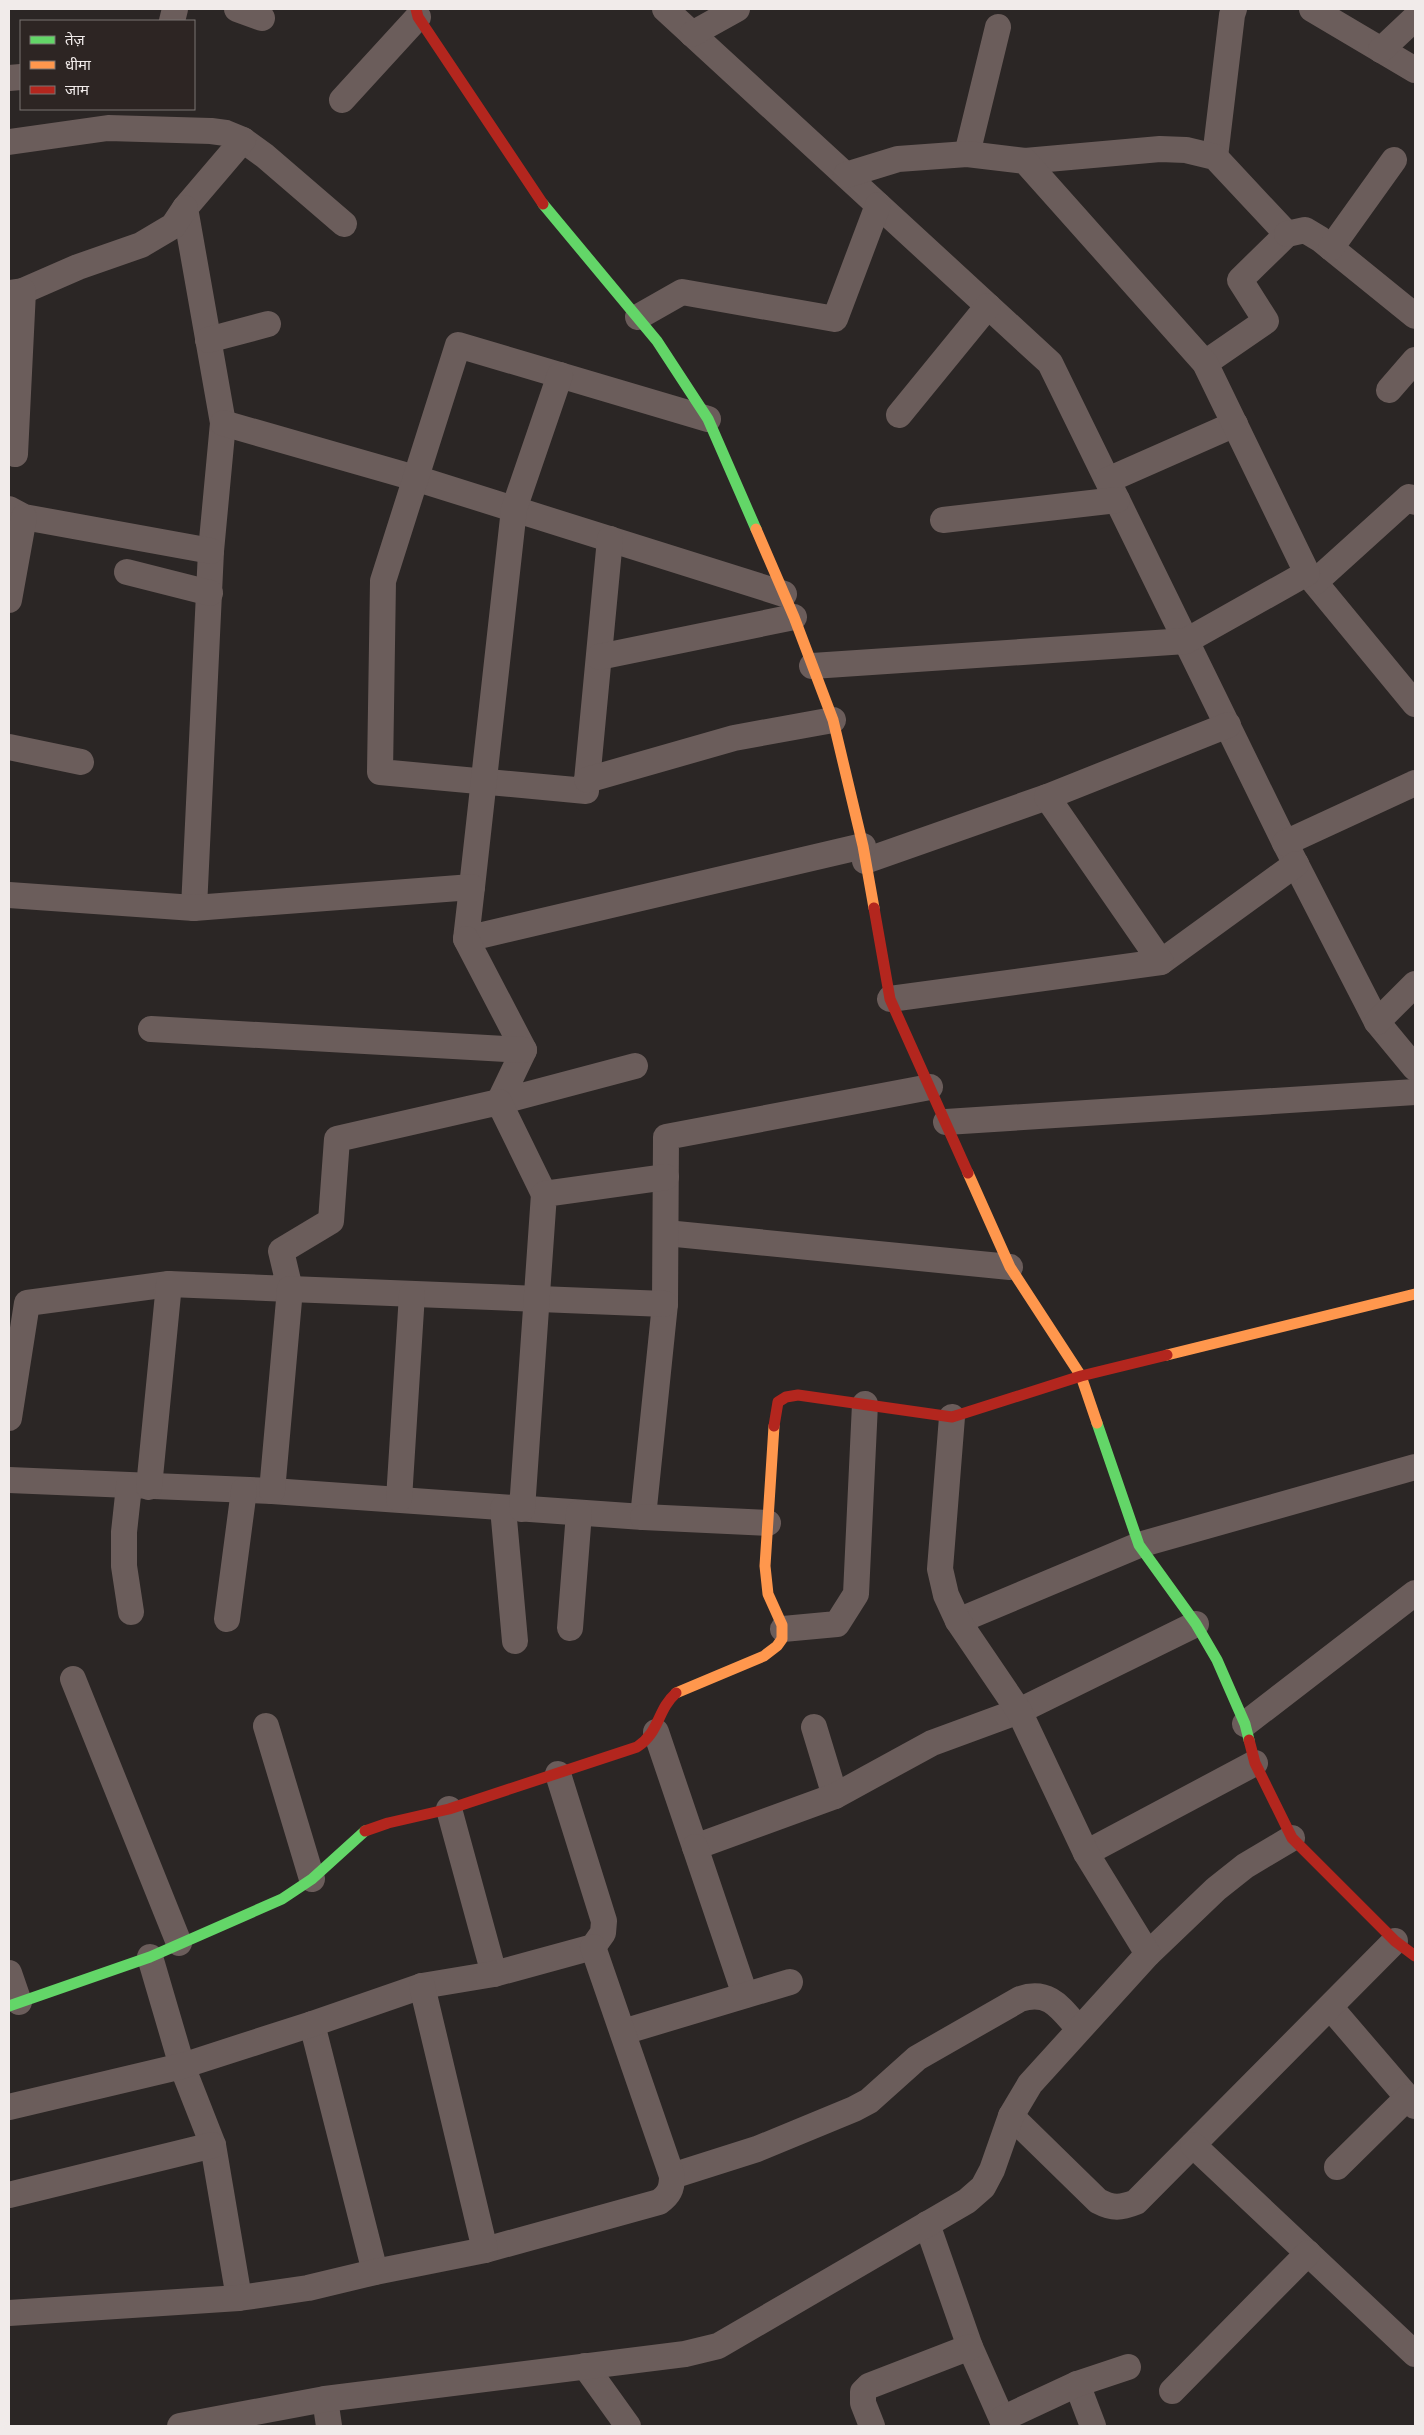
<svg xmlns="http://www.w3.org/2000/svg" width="1424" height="2435" font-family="'IBM Plex Sans','Noto Sans Devanagari',sans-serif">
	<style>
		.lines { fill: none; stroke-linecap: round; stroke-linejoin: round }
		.street { stroke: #6b5d5b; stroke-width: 26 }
		.fast { stroke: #63d668; stroke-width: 11 }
		.slow { stroke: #ff974d; stroke-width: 11 }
		.jam { stroke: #b3261e; stroke-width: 11 }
	</style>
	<rect width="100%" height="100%" fill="#2b2625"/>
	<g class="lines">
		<g class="street">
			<path d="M 237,9 L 262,18"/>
			<path d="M 665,9 L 1050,363 L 1285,843 L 1377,1022 L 1415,1068"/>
			<path d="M 1312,9 L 1415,70"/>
			<path d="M 172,21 L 175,9"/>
			<path d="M 692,34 L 737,9"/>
			<path d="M 1381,50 L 1415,18"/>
			<path d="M 9,78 L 21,77"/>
			<path d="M 342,100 L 418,17"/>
			<path d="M 243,140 L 265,156 L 344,224"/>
			<path d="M 9,142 L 108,128 L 211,131 L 226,133 L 243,140 L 185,208 L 223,423 L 211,551 L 194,908"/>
			<path d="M 967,154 L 998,27"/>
			<path d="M 1215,157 L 1232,15 L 1234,9"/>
			<path d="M 1025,161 L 1160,149 L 1186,150 L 1215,157 L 1287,234 L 1240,280 L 1266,321 L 1205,363"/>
			<path d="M 1287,234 L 1305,230 L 1320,239 L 1415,316"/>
			<path d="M 1331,248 L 1394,160"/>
			<path d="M 9,293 L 23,291 L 78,267 L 141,245 L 173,226 L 185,208"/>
			<path d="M 638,317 L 682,292 L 835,319 L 878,205"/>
			<path d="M 208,340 L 268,324"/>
			<path d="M 1389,390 L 1415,360"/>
			<path d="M 899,415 L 988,306"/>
			<path d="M 223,423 L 415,478 L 784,594"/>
			<path d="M 15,454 L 23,291"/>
			<path d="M 1108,480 L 1235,424"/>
			<path d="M 9,509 L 24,517 L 211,551"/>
			<path d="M 943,520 L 1117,500"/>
			<path d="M 610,539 L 586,791 L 380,772 L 383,581 L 458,345 L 708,419"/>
			<path d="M 127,572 L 210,593"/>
			<path d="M 1307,573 L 1415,704"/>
			<path d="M 1315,582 L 1409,497 L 1415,502"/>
			<path d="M 9,600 L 24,517"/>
			<path d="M 599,657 L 794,617"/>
			<path d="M 812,666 L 1186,641 L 1307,573 L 1205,363 L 1025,161 L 967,154 L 898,159 L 846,175"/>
			<path d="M 9,747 L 81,762"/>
			<path d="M 587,780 L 734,738 L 833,720"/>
			<path d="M 1285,843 L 1415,783"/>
			<path d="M 865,861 L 1047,797"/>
			<path d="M 472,887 L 514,509 L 560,375"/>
			<path d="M 9,895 L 194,908 L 472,887 L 466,939 L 863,846"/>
			<path d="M 466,939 L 524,1050 L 499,1102 L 635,1066"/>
			<path d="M 1161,962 L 1296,864"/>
			<path d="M 890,999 L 1161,962 L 1047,797 L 1228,725"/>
			<path d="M 1377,1022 L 1415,984"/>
			<path d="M 151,1029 L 524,1050"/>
			<path d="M 946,1122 L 1415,1092"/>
			<path d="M 666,1233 L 1010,1267"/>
			<path d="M 9,1418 L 27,1303 L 169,1284"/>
			<path d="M 9,1480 L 272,1491 L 643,1517 L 665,1304 L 666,1137 L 930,1087"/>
			<path d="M 129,1486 L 124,1532 L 124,1566 L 131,1612"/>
			<path d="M 149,1487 L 169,1284 L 290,1289 L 281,1251 L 331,1221 L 337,1139 L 499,1102 L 544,1194"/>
			<path d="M 272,1491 L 290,1289 L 665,1304"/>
			<path d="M 399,1499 L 412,1294"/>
			<path d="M 503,1508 L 515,1641"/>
			<path d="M 522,1509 L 544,1194 L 666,1177"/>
			<path d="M 643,1517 L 768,1523"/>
			<path d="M 227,1619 L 244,1490"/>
			<path d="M 958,1621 L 1139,1545 L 1415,1467"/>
			<path d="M 570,1628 L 579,1513"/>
			<path d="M 783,1629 L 837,1624 L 856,1594 L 865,1404"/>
			<path d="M 73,1679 L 179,1943"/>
			<path d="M 1245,1724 L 1415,1593"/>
			<path d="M 266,1726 L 312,1879"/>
			<path d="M 814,1727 L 835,1796"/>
			<path d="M 656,1732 L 695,1847 L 835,1796 L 932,1743 L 1019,1711 L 1196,1624"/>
			<path d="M 449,1809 L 494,1974"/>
			<path d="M 695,1847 L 745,1995"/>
			<path d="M 1086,1853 L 1255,1763"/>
			<path d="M 1148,1954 L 1216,1889 L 1245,1866 L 1292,1838"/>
			<path d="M 150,1957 L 182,2066 L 213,2145 L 239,2298"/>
			<path d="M 9,1973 L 19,2002"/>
			<path d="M 1330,2007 L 1415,2106"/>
			<path d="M 312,2024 L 375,2272"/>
			<path d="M 623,2032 L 790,1982"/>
			<path d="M 9,2107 L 182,2066 L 312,2024 L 422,1986 L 494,1974 L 593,1947 L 603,1933 L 604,1921 L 558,1774"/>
			<path d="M 1011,2116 L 1098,2201 C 1113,2209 1121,2208 1136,2202 L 1395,1941"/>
			<path d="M 1193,2145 L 1415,2354"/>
			<path d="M 1337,2167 L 1408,2097"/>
			<path d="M 672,2176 L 757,2149 L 854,2109 L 869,2101 L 917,2058 L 1020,1999 C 1050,1989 1061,2009 1079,2029"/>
			<path d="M 9,2195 L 213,2145"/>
			<path d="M 927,2224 L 970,2347 L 1005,2426"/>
			<path d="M 485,2250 L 659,2202 C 669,2195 672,2189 672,2176 L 593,1947"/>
			<path d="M 9,2313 L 239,2298 L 308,2288 L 375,2272 L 485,2250 L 422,1986"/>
			<path d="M 585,2366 L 628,2426"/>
			<path d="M 1077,2384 L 1093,2426"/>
			<path d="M 1172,2391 L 1308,2253"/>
			<path d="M 325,2399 L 329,2426"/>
			<path d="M 1002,2419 L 1077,2384 L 1128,2367"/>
			<path d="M 180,2426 L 325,2399 L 685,2354 L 718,2346 L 967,2201 L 983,2187 L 992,2170 L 1011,2116 L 1030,2084 L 1148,1954 L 1086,1853 L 1019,1711 L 958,1621 L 946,1595 L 940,1569 L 952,1417"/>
			<path d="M 872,2426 L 863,2403 L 863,2392 L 869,2386 L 970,2347"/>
		</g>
		<g class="fast">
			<path d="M 543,204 L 657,341 L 708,419 L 756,529"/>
			<path d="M 1097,1423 L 1139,1545 L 1196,1624 L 1217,1660 L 1245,1724 L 1249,1740"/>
			<path d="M 9,2006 L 150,1957 L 282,1899 L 312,1879 L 365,1831"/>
		</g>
		<g class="slow">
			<path d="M 756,529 L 794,617 L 833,720 L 863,846 L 874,908"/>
			<path d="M 968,1173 L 1010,1267 L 1081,1376 L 1097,1423"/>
			<path d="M 1167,1355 L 1415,1294"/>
			<path d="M 676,1693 L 764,1656 L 777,1646 L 782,1639 L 782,1625 L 768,1594 L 765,1566 L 774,1426"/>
		</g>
		<g class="jam">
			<path d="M 416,9 L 418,17 L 543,204"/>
			<path d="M 874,908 L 890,999 L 968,1173"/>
			<path d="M 774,1426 L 778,1402 L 786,1397 L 798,1395 L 952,1417 L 1081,1376 L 1167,1355"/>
			<path d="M 1249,1740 L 1255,1763 L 1292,1838 L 1395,1941 L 1415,1956"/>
			<path d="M 365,1831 L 388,1823 L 449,1809 L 637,1747 C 660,1732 657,1710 676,1693"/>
		</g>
	</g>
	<rect width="1424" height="2435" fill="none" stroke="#f1ebea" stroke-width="20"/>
	<rect x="20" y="20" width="175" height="90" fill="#2d2523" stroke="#7b7473"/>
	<rect x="30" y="36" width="25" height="8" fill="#63d668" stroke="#7b7473"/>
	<text x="65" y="45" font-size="15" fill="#f1ebea">तेज़</text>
	<rect x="30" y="61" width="25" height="8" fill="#ff974d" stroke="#7b7473"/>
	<text x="65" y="70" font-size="15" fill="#f1ebea">धीमा</text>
	<rect x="30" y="86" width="25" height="8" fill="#b3261e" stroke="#7b7473"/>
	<text x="65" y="95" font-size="15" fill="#f1ebea">जाम</text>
</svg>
